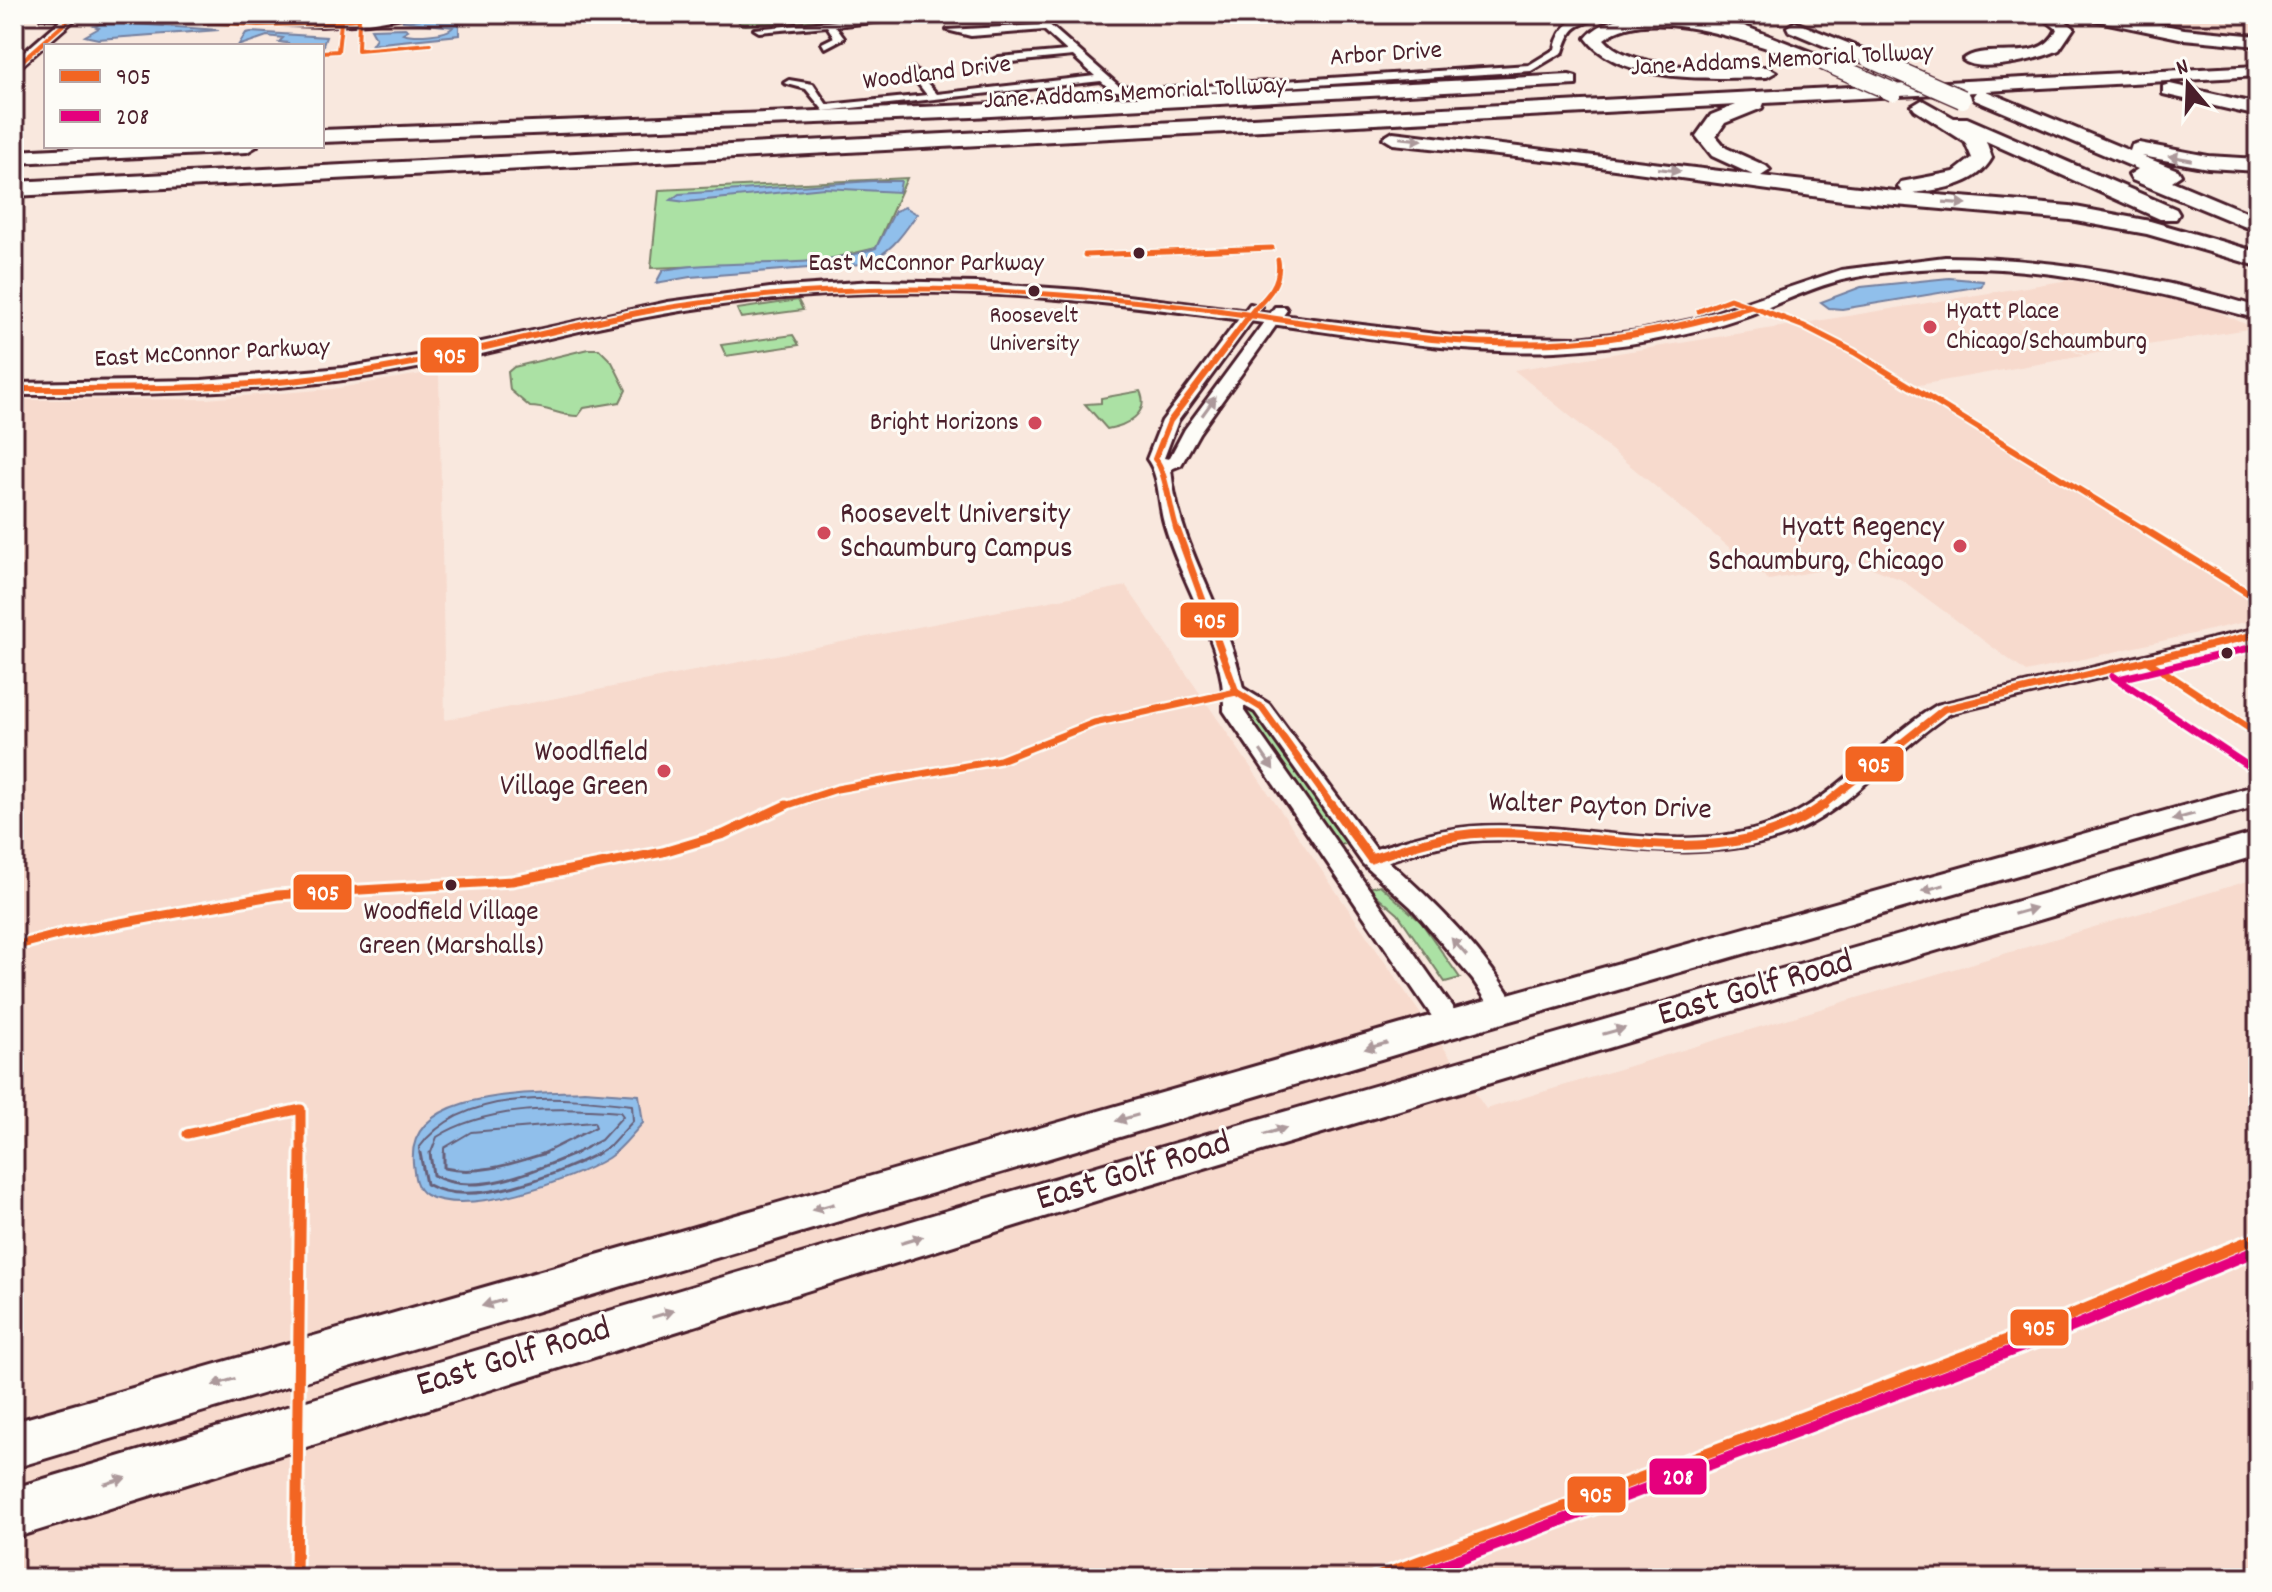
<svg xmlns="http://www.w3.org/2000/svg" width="2272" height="1592" font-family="Dekko,sans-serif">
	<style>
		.built { fill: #f7dacd }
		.green { fill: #abe1a4; stroke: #7a8068; stroke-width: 2 }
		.water { fill: #90bfeb; stroke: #747f9e; stroke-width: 2 }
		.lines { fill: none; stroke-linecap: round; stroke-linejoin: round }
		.shore-far1 { stroke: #665f78; stroke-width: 2 }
		.shore { stroke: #665f78; stroke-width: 3 }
		.street-casing { stroke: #4a1f2b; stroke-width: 6 }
		.secondary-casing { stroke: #4a1f2b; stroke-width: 6 }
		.primary-casing { stroke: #4a1f2b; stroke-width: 6 }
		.highway-casing { stroke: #4a1f2b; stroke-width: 6 }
		.street { fill: #fdfcf7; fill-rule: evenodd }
		.secondary { fill: #fdfcf7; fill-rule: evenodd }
		.primary { fill: #fdfcf7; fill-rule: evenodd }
		.highway { fill: #fdfcf7; fill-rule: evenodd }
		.highway-bridge-casing { stroke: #4a1f2b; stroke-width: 21; stroke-linecap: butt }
		.highway-bridge { stroke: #fdfcf7; stroke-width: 18 }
		.bus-1-far5-casing { stroke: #fdfcf7; stroke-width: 7 }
		.bus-1-far4-casing { stroke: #fdfcf7; stroke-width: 8 }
		.bus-1-far3-casing { stroke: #fdfcf7; stroke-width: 10 }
		.bus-1-far2-casing { stroke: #fdfcf7; stroke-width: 12 }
		.bus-1-far1-casing { stroke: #fdfcf7; stroke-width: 15 }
		.bus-1-casing { stroke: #fdfcf7; stroke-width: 17 }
		.bus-2-far1-casing { stroke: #fdfcf7; stroke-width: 12 }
		.bus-2-casing { stroke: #fdfcf7; stroke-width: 17 }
		.bus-1-far5 { stroke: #f26522; stroke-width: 4 }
		.bus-1-far4 { stroke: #f26522; stroke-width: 5 }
		.bus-1-far3 { stroke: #f26522; stroke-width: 6 }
		.bus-1-far2 { stroke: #f26522; stroke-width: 7 }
		.bus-1-far1 { stroke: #f26522; stroke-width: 9 }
		.bus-1 { stroke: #f26522; stroke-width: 11 }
		.bus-2-far1 { stroke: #e5007d; stroke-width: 7 }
		.bus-2 { stroke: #e5007d; stroke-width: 11 }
		.oneway { fill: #ac999b }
		.bus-dot { fill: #4a1f2b; stroke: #fdfcf7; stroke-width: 3 }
		.poi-dot { fill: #d1495b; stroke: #fdfcf7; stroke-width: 3 }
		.labels { text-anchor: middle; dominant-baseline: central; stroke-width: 6; stroke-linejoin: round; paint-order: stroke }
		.far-bus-label { font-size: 24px; fill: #4a1f2b; stroke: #fdfcf7 }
		.far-street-label { font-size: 26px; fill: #4a1f2b; stroke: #fdfcf7 }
		.far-poi-label { font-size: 26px; fill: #4a1f2b; stroke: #fdfcf7; text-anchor: start }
		.bus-label { font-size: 28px; fill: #4a1f2b; stroke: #fdfcf7 }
		.poi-label { font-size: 30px; fill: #4a1f2b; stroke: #fdfcf7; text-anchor: end }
		.street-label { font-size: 30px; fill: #4a1f2b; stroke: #fdfcf7 }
		.near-street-label { font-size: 36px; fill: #4a1f2b; stroke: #fdfcf7 }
		.line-badge { stroke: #fdfcf7; stroke-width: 3 }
		.badge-label { font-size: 22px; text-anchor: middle; font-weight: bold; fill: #fff }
	</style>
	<rect width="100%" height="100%" fill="#f9e8de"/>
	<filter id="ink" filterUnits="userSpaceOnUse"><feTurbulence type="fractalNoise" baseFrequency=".0125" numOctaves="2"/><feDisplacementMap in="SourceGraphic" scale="16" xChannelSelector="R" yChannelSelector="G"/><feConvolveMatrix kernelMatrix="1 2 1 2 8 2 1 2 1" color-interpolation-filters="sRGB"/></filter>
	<g filter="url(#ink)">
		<g class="built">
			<path d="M 2120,14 L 2258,14 L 2258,32 L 2212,31 Z"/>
			<path d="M 2069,280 L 2137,291 L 2214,310 L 2254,328 L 2085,355 L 1991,306 L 2083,356 L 1908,387 L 2258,605 L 2258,619 L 2026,672 L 1902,580 L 1860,563 L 1769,580 L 1514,370 Z"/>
			<path d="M 439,371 L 445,720 L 1126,586 L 1486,1109 L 2258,878 L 2258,1578 L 14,1578 L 14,400 L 207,399 L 332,389 Z"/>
		</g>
		<g class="green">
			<path d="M 734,14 L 846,14 L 848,17 L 745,25 L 740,24 Z"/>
			<path d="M 907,178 L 876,248 L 816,262 L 651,268 L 659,190 Z"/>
			<path d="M 798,300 L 803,310 L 741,318 L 737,309 Z"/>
			<path d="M 793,335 L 799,345 L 726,356 L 721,345 Z"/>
			<path d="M 588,349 L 599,349 L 612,362 L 626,390 L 620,402 L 584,408 L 578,416 C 560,416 548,407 530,407 L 510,390 L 508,372 L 514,367 Z"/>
			<path d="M 1140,391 C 1151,414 1125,426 1107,429 L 1085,404 L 1101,403 L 1101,398 Z"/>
			<path d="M 1241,704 L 1253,708 L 1347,840 L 1346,844 L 1335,845 L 1248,722 Z"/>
			<path d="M 1380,885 L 1421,922 L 1460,978 L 1445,982 L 1398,914 L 1368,888 Z"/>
		</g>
		<g class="water">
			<path d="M 471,14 L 459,19 L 459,35 L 372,44 L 376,38 L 371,29 L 405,28 L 408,30 L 403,33 C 414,37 447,35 453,27 L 402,21 Z"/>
			<path d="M 106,22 L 219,30 L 98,39 L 85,36 L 99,28 L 94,26 Z"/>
			<path d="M 251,32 L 326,37 L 322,48 L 280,46 L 289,43 L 279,42 L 283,38 L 267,36 L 238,46 L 246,33 Z"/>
			<path d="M 872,181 L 901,181 L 899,192 L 824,188 L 686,202 L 671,200 L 679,194 Z"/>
			<path d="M 905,207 L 917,214 C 902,236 888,256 862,264 L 690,277 L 656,283 L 663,270 C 734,257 807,272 876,248 L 895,211 Z"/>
			<path d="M 1949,278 L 1983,281 L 1982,286 L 1842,309 L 1829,308 L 1821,302 L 1861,287 Z"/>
			<path d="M 584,1091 L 639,1095 L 643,1123 C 632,1134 621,1150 608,1158 C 570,1181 468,1217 426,1195 C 415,1189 414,1174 413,1163 C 406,1088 533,1094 584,1091 Z"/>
		</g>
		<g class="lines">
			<g class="shore-far1">
				<path d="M 420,1155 L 419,1148 C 463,1086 565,1097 632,1105 L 633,1121 L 611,1145 L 595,1155"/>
				<path d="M 430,1155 L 437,1137 C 488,1105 562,1107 620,1112 L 623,1116 L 601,1140 L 572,1155"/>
				<path d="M 444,1155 L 444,1148 L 471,1132 L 594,1122 L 596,1127 L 540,1155"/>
			</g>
			<g class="shore">
				<path d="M 420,1153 L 426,1184 C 471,1210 556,1175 599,1153"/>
				<path d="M 430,1153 L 433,1175 C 474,1199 537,1170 577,1153"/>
				<path d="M 444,1153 L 444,1168 C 478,1176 514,1163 546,1153"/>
			</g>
			<defs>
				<g id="street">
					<path d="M 93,14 L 276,20 L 420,14 L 368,23 L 322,26 L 41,18 Z"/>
					<path d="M 910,14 L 948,14 L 835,26 L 844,38 L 825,48 L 822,43 L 834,37 L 827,26 L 759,32 L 754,29 Z"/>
					<path d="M 1027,14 L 1037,14 L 1118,85 L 1144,90 L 1529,65 L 1555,49 C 1560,22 1580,14 1605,14 C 1579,28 1573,20 1563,52 L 1531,71 L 1144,96 L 1111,90 L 1101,81 L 824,111 L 806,89 L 784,83 L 789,80 L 813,84 L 827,105 L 927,95 L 908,71 L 913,68 L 937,94 L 1095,76 L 1073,56 L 1001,63 L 985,69 L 980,66 L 999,57 L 1067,51 L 1044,30 L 971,36 L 947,30 L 1039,25 Z"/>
					<path d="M 1250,304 L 1262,307 L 1178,421 L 1164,458 L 1169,459 L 1185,429 L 1275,307 L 1285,307 L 1287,310 L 1199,433 L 1181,465 L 1171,469 C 1178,548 1228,612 1243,688 L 1269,704 L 1376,849 C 1411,838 1447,827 1483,826 C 1576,822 1672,855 1763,827 C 1831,807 1877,741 1937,705 L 2258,628 L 2258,640 L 1951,713 C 1892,750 1847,816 1779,838 C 1681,869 1583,836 1483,840 C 1450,842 1418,851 1388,861 C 1437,904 1485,952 1518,1009 L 1514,1015 L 1496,1015 L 1473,980 L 1411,907 L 1363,864 L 1255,712 L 1244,706 L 1244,711 L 1464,1024 L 1460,1031 L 1442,1031 L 1224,711 C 1226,645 1181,585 1164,523 C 1158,502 1160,476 1147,459 L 1162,421 Z"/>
				</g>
				<g id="secondary">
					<path d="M 68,14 L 81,14 L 14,72 L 14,61 Z"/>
					<path d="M 1945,257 C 2053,258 2155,276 2258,307 L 2258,319 C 2122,282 1983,249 1842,280 C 1809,288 1778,304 1746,316 C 1685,337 1620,348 1555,351 C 1460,355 1365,337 1271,324 C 1140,306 1007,289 873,293 C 782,295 691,307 602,326 C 531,341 461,361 390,373 C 266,394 140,395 14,395 L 14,383 L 202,380 L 343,368 L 417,356 L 668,302 L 770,288 L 873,281 L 976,283 L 1079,290 L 1452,336 L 1577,338 L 1640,331 L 1696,319 L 1841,270 Z"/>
				</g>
				<g id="primary">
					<path d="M 2258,785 L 2258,806 L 1451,1038 L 14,1468 L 14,1422 L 1451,1010 Z"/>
					<path d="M 2258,832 L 2258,855 L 1134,1189 L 14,1538 L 14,1488 L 1134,1155 Z"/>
				</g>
				<g id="highway">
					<path d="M 1663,14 L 1744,26 L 1829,59 L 1820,64 C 1766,51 1655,0 1604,39 C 1632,73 1725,67 1767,67 L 1776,72 L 1767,77 C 1715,78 1620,85 1586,38 C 1605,16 1635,15 1663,14 Z"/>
					<path d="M 2038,14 L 2057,14 L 2074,28 L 2059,50 C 2040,59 1979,74 1963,60 C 1984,40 2041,68 2057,29 Z"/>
					<path d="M 2081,14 L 2113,14 L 2184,29 L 2258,36 L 2258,46 L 2184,39 L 2089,19 Z"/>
					<path d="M 1795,22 L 1875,54 L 1878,58 L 1869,63 L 1863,62 L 1789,31 L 1787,27 Z"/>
					<path d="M 2258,66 L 2258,76 L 1986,91 L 2130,151 L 2132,145 L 2139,143 L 2208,156 L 2258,159 L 2258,171 L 2208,168 L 2142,156 L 2178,170 L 2181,175 L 2172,181 L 2258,217 L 2258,232 L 2132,180 L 2129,175 L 2138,169 L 1975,100 L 1973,96 L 1976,92 L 1764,103 L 1762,108 L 1725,123 L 1716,136 L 1726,148 L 1766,166 L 1770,170 L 1761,176 L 1903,192 L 1898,187 L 1901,182 L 1954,172 L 1972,158 L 1965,142 L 1915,110 L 1912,106 L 1922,100 L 1954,118 L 1967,118 L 2176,209 L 2179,214 L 2176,219 L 2160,219 L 1986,141 L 1992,158 C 1976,186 1943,189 1913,193 L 2070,206 L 2150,221 L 2258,252 L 2258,266 L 2147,234 L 2070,220 L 1849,201 L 1563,162 L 1393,144 L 1383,138 L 1393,132 L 1753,175 L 1712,156 L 1696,136 L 1711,115 L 1736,105 L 14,196 L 14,182 Z"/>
					<path d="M 1569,75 L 1576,77 L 1576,85 L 972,117 L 322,142 L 322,130 L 972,105 Z"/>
					<path d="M 2170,84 L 2258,104 L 2258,116 L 2163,94 L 2163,86 Z"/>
					<path d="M 116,146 L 257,146 L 247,152 L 14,163 L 14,151 Z"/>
				</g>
			</defs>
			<use href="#street" class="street-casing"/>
			<use href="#secondary" class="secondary-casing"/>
			<use href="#primary" class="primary-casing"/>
			<use href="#highway" class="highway-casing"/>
			<use href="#street" class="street"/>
			<use href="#secondary" class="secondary"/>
			<use href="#primary" class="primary"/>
			<use href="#highway" class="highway"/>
			<defs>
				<g id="highway-bridge">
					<path d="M 1869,58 L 1962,99"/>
					<path d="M 1823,61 L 1893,92"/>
				</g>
			</defs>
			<use href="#highway-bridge" class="highway-bridge-casing"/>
			<use href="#highway-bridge" class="highway-bridge"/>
			<defs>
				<g id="bus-1-far5">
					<path d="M 315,22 L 359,19 L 358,50 L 430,44"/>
					<path d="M 14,68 L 72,17 L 86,16 L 258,25 L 341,23 L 338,51 L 322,52"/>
				</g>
				<g id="bus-1-far4">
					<path d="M 1085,255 L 1272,248"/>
					<path d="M 1699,311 L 1730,299 L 1766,312"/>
					<path d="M 642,312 C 841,276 1028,287 1228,312"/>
					<path d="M 1252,312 C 1267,297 1282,283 1278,260"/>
					<path d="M 1733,312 L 1751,307"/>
				</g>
				<g id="bus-1-far3">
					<path d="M 1212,310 C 1330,325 1452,350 1571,342 C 1629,338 1684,326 1740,310"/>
					<path d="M 1761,310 L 1803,326 L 1854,352 L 2147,531"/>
					<path d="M 14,389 C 126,389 238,390 349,374 C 451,359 551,329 653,310"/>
					<path d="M 1177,531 C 1170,512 1166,470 1155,459 L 1170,421 L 1254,310"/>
				</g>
				<g id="bus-1-far2">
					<path d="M 1177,529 L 1236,692 L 1262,708 L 1333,807"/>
					<path d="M 2144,529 L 2258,599"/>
					<path d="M 2146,660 L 2258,734"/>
					<path d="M 782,807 L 837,789 L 1000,760 L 1094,723 L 1236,692"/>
					<path d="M 1821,807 L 1944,709 L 2258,634"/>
				</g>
				<g id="bus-1-far1">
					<path d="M 1332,805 L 1371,859 C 1407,847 1445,834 1484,833 C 1596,829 1724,878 1824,805"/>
					<path d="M 14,946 L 65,933 L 277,895 L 512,881 L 663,852 L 724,834 L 786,805"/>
					<path d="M 187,1134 L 301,1109 L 301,1155"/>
				</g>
				<g id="bus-1">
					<path d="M 296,1578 L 301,1153"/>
					<path d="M 1375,1578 L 2049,1324 L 2258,1237"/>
				</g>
				<g id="bus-2-far1">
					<path d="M 2113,676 L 2251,768"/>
					<path d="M 2123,678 L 2258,646"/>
				</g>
				<path id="bus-2" d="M 1409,1578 L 2053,1335 L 2258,1250"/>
			</defs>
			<use href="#bus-1-far5" class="bus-1-far5-casing"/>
			<use href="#bus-1-far4" class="bus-1-far4-casing"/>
			<use href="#bus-1-far3" class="bus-1-far3-casing"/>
			<use href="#bus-1-far2" class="bus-1-far2-casing"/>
			<use href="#bus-1-far1" class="bus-1-far1-casing"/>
			<use href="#bus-1" class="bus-1-casing"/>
			<use href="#bus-2-far1" class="bus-2-far1-casing"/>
			<use href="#bus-2" class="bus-2-casing"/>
			<use href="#bus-1-far5" class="bus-1-far5"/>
			<use href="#bus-1-far4" class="bus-1-far4"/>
			<use href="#bus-1-far3" class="bus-1-far3"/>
			<use href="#bus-1-far2" class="bus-1-far2"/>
			<use href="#bus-1-far1" class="bus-1-far1"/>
			<use href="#bus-1" class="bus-1"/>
			<use href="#bus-2-far1" class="bus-2-far1"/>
			<use href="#bus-2" class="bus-2"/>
		</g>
		<defs><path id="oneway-solid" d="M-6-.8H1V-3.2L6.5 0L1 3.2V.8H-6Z" transform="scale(2)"/></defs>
		<g class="oneway">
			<use href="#oneway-solid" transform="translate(1411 139) rotate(6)"/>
			<use href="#oneway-solid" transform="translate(2180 158) rotate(-170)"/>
			<use href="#oneway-solid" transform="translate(1669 170) rotate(8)"/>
			<use href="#oneway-solid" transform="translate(1955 203) rotate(4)"/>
			<use href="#oneway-solid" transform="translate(1209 406) rotate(-54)"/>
			<use href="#oneway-solid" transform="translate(1267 760) rotate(56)"/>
			<use href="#oneway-solid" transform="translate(2183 817) rotate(164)"/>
			<use href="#oneway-solid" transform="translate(1933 888) rotate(164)"/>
			<use href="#oneway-solid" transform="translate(2025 911) rotate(-16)"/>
			<use href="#oneway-solid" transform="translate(1459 947) rotate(-131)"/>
			<use href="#oneway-solid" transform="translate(1614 1031) rotate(-16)"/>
			<use href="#oneway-solid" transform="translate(1376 1046) rotate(164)"/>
			<use href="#oneway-solid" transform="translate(1127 1118) rotate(164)"/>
			<use href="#oneway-solid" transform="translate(1275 1131) rotate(-17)"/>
			<use href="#oneway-solid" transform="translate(823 1207) rotate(164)"/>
			<use href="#oneway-solid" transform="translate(912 1240) rotate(-17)"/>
			<use href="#oneway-solid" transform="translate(493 1303) rotate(164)"/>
			<use href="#oneway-solid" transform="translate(663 1314) rotate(-17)"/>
			<use href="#oneway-solid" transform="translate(224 1382) rotate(163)"/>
			<use href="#oneway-solid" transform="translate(115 1481) rotate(-17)"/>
		</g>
	</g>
	<g class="bus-dot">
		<circle cx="1139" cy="253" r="7"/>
		<circle cx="1034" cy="291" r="7"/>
		<circle cx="2227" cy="653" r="7"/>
		<circle cx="451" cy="885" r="7"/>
	</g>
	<g class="poi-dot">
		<circle cx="1930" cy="327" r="8"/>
		<circle cx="1035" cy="423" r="8"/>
		<circle cx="824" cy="533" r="8"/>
		<circle cx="1960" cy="546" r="8"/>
		<circle cx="664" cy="771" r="8"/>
	</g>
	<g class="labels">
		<g class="far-bus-label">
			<text x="1034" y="317">Roosevelt<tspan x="1034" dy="28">University</tspan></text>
		</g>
		<g class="far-street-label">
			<text transform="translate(1386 55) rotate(-4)">Arbor Drive</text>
			<text transform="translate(1782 61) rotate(-3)">Jane Addams Memorial Tollway</text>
			<text transform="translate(937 74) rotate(-7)">Woodland Drive</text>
			<text transform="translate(1135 94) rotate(-3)">Jane Addams Memorial Tollway</text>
			<text x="926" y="264">East McConnor Parkway</text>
			<text transform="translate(212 354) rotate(-3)">East McConnor Parkway</text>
		</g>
		<g class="far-poi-label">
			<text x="1946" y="312">Hyatt Place<tspan x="1946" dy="30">Chicago/Schaumburg</tspan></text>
			<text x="1019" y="423" text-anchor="end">Bright Horizons</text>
		</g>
		<g class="bus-label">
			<text x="451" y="914">Woodfield Village<tspan x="451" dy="34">Green (Marshalls)</tspan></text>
		</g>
		<g class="poi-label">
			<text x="840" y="516" text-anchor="start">Roosevelt University<tspan x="840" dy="34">Schaumburg Campus</tspan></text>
			<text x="1944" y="529">Hyatt Regency<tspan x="1944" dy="34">Schaumburg, Chicago</tspan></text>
			<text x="648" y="754">Woodlfield<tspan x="648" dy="34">Village Green</tspan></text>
		</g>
		<g class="street-label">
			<text transform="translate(1600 808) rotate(2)">Walter Payton Drive</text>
		</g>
		<g class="near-street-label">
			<text transform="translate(1756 990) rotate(-16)">East Golf Road</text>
			<text transform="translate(1134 1173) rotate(-17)">East Golf Road</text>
			<text transform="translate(514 1359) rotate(-17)">East Golf Road</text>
		</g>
	</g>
	<g class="line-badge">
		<rect x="419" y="336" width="61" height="38" rx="8" fill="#f26522"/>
		<rect x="1179" y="601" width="61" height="38" rx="8" fill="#f26522"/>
		<rect x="1844" y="745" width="61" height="38" rx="8" fill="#f26522"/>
		<rect x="292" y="873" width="61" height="38" rx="8" fill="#f26522"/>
		<rect x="2009" y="1308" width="61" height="39" rx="8" fill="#f26522"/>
		<rect x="1648" y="1457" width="60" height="39" rx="8" fill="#e5007d"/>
		<rect x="1566" y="1475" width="61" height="39" rx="8" fill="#f26522"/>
	</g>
	<g class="badge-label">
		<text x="450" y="363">905</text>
		<text x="1210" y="628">905</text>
		<text x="1874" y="772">905</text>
		<text x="323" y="900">905</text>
		<text x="2039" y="1335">905</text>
		<text x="1678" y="1484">208</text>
		<text x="1596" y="1502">905</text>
	</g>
	<rect width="2272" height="1592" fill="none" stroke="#fdfcf7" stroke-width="48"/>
	<rect x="24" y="24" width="2224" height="1544" fill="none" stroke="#4a1f2b" stroke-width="3" filter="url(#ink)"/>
	<rect x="44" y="44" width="280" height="104" fill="#fdfcf7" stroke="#b5a4a5" stroke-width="2"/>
	<rect x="60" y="70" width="40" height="12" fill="#f26522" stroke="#b5a4a5" stroke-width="2"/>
	<text x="116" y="84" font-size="24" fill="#4a1f2b">905</text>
	<rect x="60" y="110" width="40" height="12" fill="#e5007d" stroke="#b5a4a5" stroke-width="2"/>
	<text x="116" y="124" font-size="24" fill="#4a1f2b">208</text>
	<g transform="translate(2188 84) rotate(341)" stroke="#fdfcf7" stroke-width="6" paint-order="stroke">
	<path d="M0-6L14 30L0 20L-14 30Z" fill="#4a1f2b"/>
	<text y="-12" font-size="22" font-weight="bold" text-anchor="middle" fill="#4a1f2b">N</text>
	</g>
</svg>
